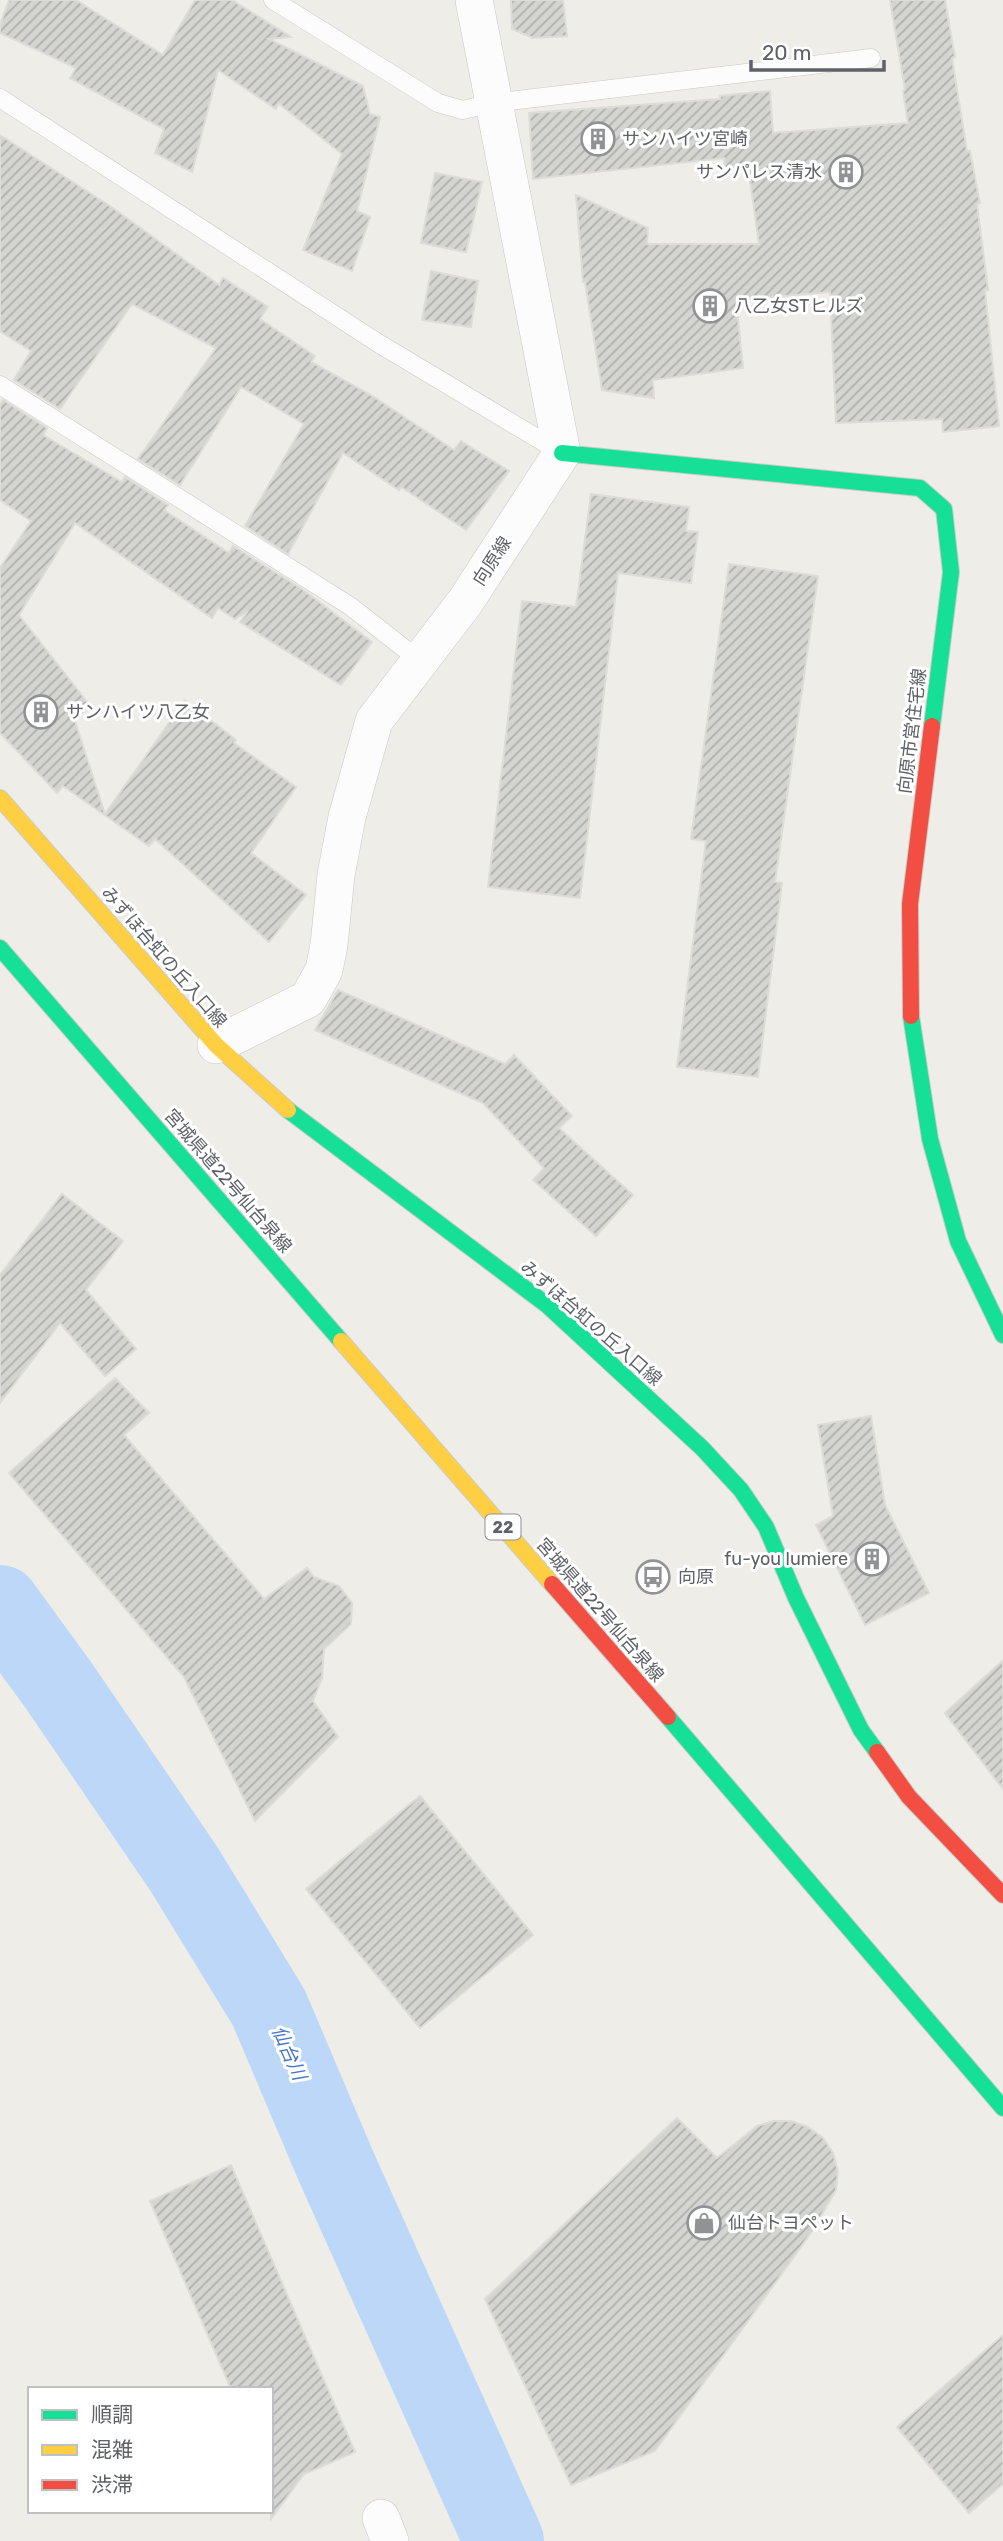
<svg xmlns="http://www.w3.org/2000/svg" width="1003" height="2541" font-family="Rubik,'Noto Sans JP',sans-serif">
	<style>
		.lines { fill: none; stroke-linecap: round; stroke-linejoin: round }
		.river { stroke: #bdd7f8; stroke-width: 80 }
		.building { fill: url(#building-hatch); stroke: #dddcd8; stroke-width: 2 }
		.lane-casing { stroke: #cac9c9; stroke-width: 19 }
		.street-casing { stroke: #cac9c9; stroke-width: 38 }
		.fast-casing { stroke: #cacbca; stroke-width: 18 }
		.slow-casing { stroke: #cacbca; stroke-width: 18 }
		.jam-casing { stroke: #cacbca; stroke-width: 18 }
		.lane { stroke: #fcfcfc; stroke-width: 18 }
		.street { stroke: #fcfcfc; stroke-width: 37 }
		.fast { stroke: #16e098; stroke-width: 16 }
		.slow { stroke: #ffcf43; stroke-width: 16 }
		.jam { stroke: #f24e42; stroke-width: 16 }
		.labels { text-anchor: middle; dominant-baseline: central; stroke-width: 6; stroke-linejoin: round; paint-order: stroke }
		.shield { fill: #fff; stroke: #8e9095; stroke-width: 2 }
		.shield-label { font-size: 16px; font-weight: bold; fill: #5e6167 }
		.poi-label { font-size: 18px; fill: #5e6167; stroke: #fff; text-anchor: start }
		.street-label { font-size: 18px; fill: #5e6167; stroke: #fff }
		.water-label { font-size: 19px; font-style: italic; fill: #4575c7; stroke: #fff }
	</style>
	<defs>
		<pattern id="building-hatch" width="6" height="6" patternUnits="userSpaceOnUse" patternTransform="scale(1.75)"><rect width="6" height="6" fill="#d4d4d1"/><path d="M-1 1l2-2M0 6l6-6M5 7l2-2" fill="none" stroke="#afafad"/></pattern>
	</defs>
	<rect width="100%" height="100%" fill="#eeede8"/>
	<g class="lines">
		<path class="river" d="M 0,1605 L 59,1686 L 184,1869 L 269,2008 L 335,2164 L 504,2541"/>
	</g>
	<g class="building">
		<path d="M 9,0 L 76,0 L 163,55 L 195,0 L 232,0 L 291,37 L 269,39 L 363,86 L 370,114 L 380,117 L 357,211 L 370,217 L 352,271 L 303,250 L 342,154 L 278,103 L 276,109 L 218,70 L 192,172 L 155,153 L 164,129 L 70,78 L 76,68 L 0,33 L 0,25 Z"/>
		<path d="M 511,0 L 563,0 L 567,36 L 533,38 L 512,29 Z"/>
		<path d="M 890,0 L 945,0 L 955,57 L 952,58 L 967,151 L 970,151 L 980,203 L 977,204 L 988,290 L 985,290 L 999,426 L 943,432 L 942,419 L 836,423 L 830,292 L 736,300 L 743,368 L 653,380 L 654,398 L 602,390 L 585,282 L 583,282 L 576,195 L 648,228 L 647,244 L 759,244 L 748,166 L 725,168 L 724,158 L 533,179 L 529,113 L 720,99 L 720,96 L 770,91 L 773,133 L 908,123 L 903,91 L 905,90 Z"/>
		<path d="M 0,135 L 113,208 L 219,285 L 223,278 L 268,307 L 260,319 L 315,356 L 311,362 L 371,395 L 454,450 L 461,441 L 509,471 L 466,530 L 401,487 L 399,490 L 343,453 L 288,554 L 245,526 L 304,424 L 241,387 L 180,485 L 138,459 L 216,348 L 132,304 L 60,409 L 14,380 L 31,351 L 0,331 Z"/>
		<path d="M 435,173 L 482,182 L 466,252 L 421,243 Z"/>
		<path d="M 431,271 L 478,281 L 471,327 L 422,320 Z"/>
		<path d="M 3,400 L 47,428 L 43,435 L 122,482 L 125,477 L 168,505 L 164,510 L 229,553 L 233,546 L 302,589 L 372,642 L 341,685 L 240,622 L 248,611 L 235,619 L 218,608 L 212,618 L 75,523 L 19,615 L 91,707 L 74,718 L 105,814 L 185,700 L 236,740 L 234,743 L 296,787 L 251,853 L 306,895 L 269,942 L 155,839 L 149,846 L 63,786 L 57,793 L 0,733 L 0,568 L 31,521 L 0,500 L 0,405 Z"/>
		<path d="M 591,494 L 689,507 L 686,531 L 698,532 L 691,583 L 618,573 L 580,898 L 488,887 L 522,601 L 576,607 Z"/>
		<path d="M 729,564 L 818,576 L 775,882 L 782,883 L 758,1077 L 677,1067 L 706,841 L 691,839 Z"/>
		<path d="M 338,990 L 505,1064 L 514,1055 L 572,1116 L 559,1128 L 633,1195 L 596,1236 L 533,1180 L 544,1168 L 483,1103 L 315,1030 Z"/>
		<path d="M 62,1194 L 123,1241 L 86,1290 L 136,1349 L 105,1376 L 60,1323 L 0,1403 L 0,1275 Z"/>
		<path d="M 115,1378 L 149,1413 L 124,1435 L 264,1599 L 307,1568 L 314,1577 L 339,1586 L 352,1603 L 351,1624 L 324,1649 L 322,1678 L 313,1701 L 338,1737 L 255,1821 L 184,1677 L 9,1473 Z"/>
		<path d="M 871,1416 L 885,1505 L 929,1593 L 865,1625 L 816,1525 L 833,1516 L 818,1425 Z"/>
		<path d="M 1003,1660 L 1003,1789 L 945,1713 Z"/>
		<path d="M 420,1796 L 533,1935 L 420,2028 L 306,1889 Z"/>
		<path d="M 677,2118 L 717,2158 L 757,2126 L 774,2121 L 791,2121 L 808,2127 L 823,2138 L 833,2153 L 838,2172 L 836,2190 L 813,2230 L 655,2451 L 571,2485 L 485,2299 Z"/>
		<path d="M 231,2165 L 355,2452 L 304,2474 L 271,2519 L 271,2389 L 231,2389 L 150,2201 Z"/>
		<path d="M 1003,2335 L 1003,2484 L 969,2513 L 897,2427 Z"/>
	</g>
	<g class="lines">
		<defs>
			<g id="lane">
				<path d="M 273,0 L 438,103 L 463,110 L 492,103 L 871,58"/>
				<path d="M 0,98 L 378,343 L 562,453"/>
				<path d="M 0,385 L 350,606 L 419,660"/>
			</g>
			<g id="street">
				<path d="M 216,1045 L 308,999 L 324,970 L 329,945 L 336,875 L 347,817 L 374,721 L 465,602 L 562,453 L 474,0"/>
				<path d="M 381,2518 L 390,2541"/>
			</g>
			<g id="fast">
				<path d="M 562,453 L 920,488 L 944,509 L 951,572 L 932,726"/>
				<path d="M 0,948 L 341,1341"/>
				<path d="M 911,1016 L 930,1139 L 958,1241 L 1003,1335"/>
				<path d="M 288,1110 L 547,1305 L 702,1448 L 741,1490 L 766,1527 L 796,1598 L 861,1730 L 877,1752"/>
				<path d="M 668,1717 L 1003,2108"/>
			</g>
			<g id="slow">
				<path d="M 0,798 L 216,1045 L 288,1110"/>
				<path d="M 341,1341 L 552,1584"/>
			</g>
			<g id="jam">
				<path d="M 911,1016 L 910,904 L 932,726"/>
				<path d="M 552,1584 L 668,1717"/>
				<path d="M 877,1752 L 909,1797 L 1003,1895"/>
			</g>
		</defs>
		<use href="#lane" class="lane-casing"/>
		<use href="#street" class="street-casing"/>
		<use href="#fast" class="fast-casing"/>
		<use href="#slow" class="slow-casing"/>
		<use href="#jam" class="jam-casing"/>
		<use href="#lane" class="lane"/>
		<use href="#street" class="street"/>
		<use href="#fast" class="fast"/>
		<use href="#slow" class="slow"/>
		<use href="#jam" class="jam"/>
	</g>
	<defs>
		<symbol id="building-ring" viewBox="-11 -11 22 22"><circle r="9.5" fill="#fff" stroke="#909294" stroke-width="1.5"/><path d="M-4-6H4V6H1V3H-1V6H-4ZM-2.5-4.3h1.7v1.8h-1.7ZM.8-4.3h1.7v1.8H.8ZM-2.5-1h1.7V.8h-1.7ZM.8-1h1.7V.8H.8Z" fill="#909294"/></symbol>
		<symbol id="bus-ring" viewBox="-11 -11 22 22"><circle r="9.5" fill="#fff" stroke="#909294" stroke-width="1.5"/><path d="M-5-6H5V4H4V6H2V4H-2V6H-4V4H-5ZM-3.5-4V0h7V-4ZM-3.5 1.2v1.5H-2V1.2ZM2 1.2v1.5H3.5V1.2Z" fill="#909294"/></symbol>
		<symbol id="shop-ring" viewBox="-11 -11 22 22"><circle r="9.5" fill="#fff" stroke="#909294" stroke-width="1.5"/><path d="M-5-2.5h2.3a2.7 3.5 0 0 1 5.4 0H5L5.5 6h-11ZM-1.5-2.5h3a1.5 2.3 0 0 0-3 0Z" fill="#909294"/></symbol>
	</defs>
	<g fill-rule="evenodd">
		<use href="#building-ring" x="579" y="120" width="38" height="38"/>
		<use href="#building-ring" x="827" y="153" width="38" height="38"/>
		<use href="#building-ring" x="691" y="287" width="38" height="38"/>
		<use href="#building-ring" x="22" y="693" width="38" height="38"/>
		<use href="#building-ring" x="853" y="1540" width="38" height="38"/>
		<use href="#bus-ring" x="634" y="1558" width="38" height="38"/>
		<use href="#shop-ring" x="685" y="2204" width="38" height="38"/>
	</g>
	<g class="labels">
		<rect class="shield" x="485.5" y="1514.5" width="35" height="25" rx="5"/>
		<g class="shield-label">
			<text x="503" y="1527">22</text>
		</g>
		<g class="poi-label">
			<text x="622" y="139">サンハイツ宮崎</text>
			<text x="822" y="172" text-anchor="end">サンパレス清水</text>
			<text x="734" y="306">八乙女STヒルズ</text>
			<text x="66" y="712">サンハイツ八乙女</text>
			<text x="848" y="1559" text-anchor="end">fu-you lumiere</text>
			<text x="678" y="1577">向原</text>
			<text x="728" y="2223">仙台トヨペット</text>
		</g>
		<g class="street-label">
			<text transform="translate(492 561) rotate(-57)">向原線</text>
			<text transform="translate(912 731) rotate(-83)">向原市営住宅線</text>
			<text transform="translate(164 957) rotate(49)">みずほ台虹の丘入口線</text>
			<text transform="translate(228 1181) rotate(49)">宮城県道22号仙台泉線</text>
			<text transform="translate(591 1323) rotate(41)">みずほ台虹の丘入口線</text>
			<text transform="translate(600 1610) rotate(49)">宮城県道22号仙台泉線</text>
		</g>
		<g class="water-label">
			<text transform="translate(289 2053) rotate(66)">仙台川</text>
		</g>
	</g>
	<rect x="28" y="2387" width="245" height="126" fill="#ffffff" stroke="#bfc0c2" stroke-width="2"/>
	<rect x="42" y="2410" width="35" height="10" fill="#16e098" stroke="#bfc0c2" stroke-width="2"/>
	<text x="91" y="2422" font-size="21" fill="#5e6167">順調</text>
	<rect x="42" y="2445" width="35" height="10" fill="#ffcf43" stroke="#bfc0c2" stroke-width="2"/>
	<text x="91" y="2457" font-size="21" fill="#5e6167">混雑</text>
	<rect x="42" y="2480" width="35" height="10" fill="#f24e42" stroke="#bfc0c2" stroke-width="2"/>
	<text x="91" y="2492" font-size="21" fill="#5e6167">渋滞</text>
	<path d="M751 60v10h133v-10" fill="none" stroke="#5e6167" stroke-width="3.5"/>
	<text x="762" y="60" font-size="21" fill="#5e6167" stroke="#ffffff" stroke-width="5" paint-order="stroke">20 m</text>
</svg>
